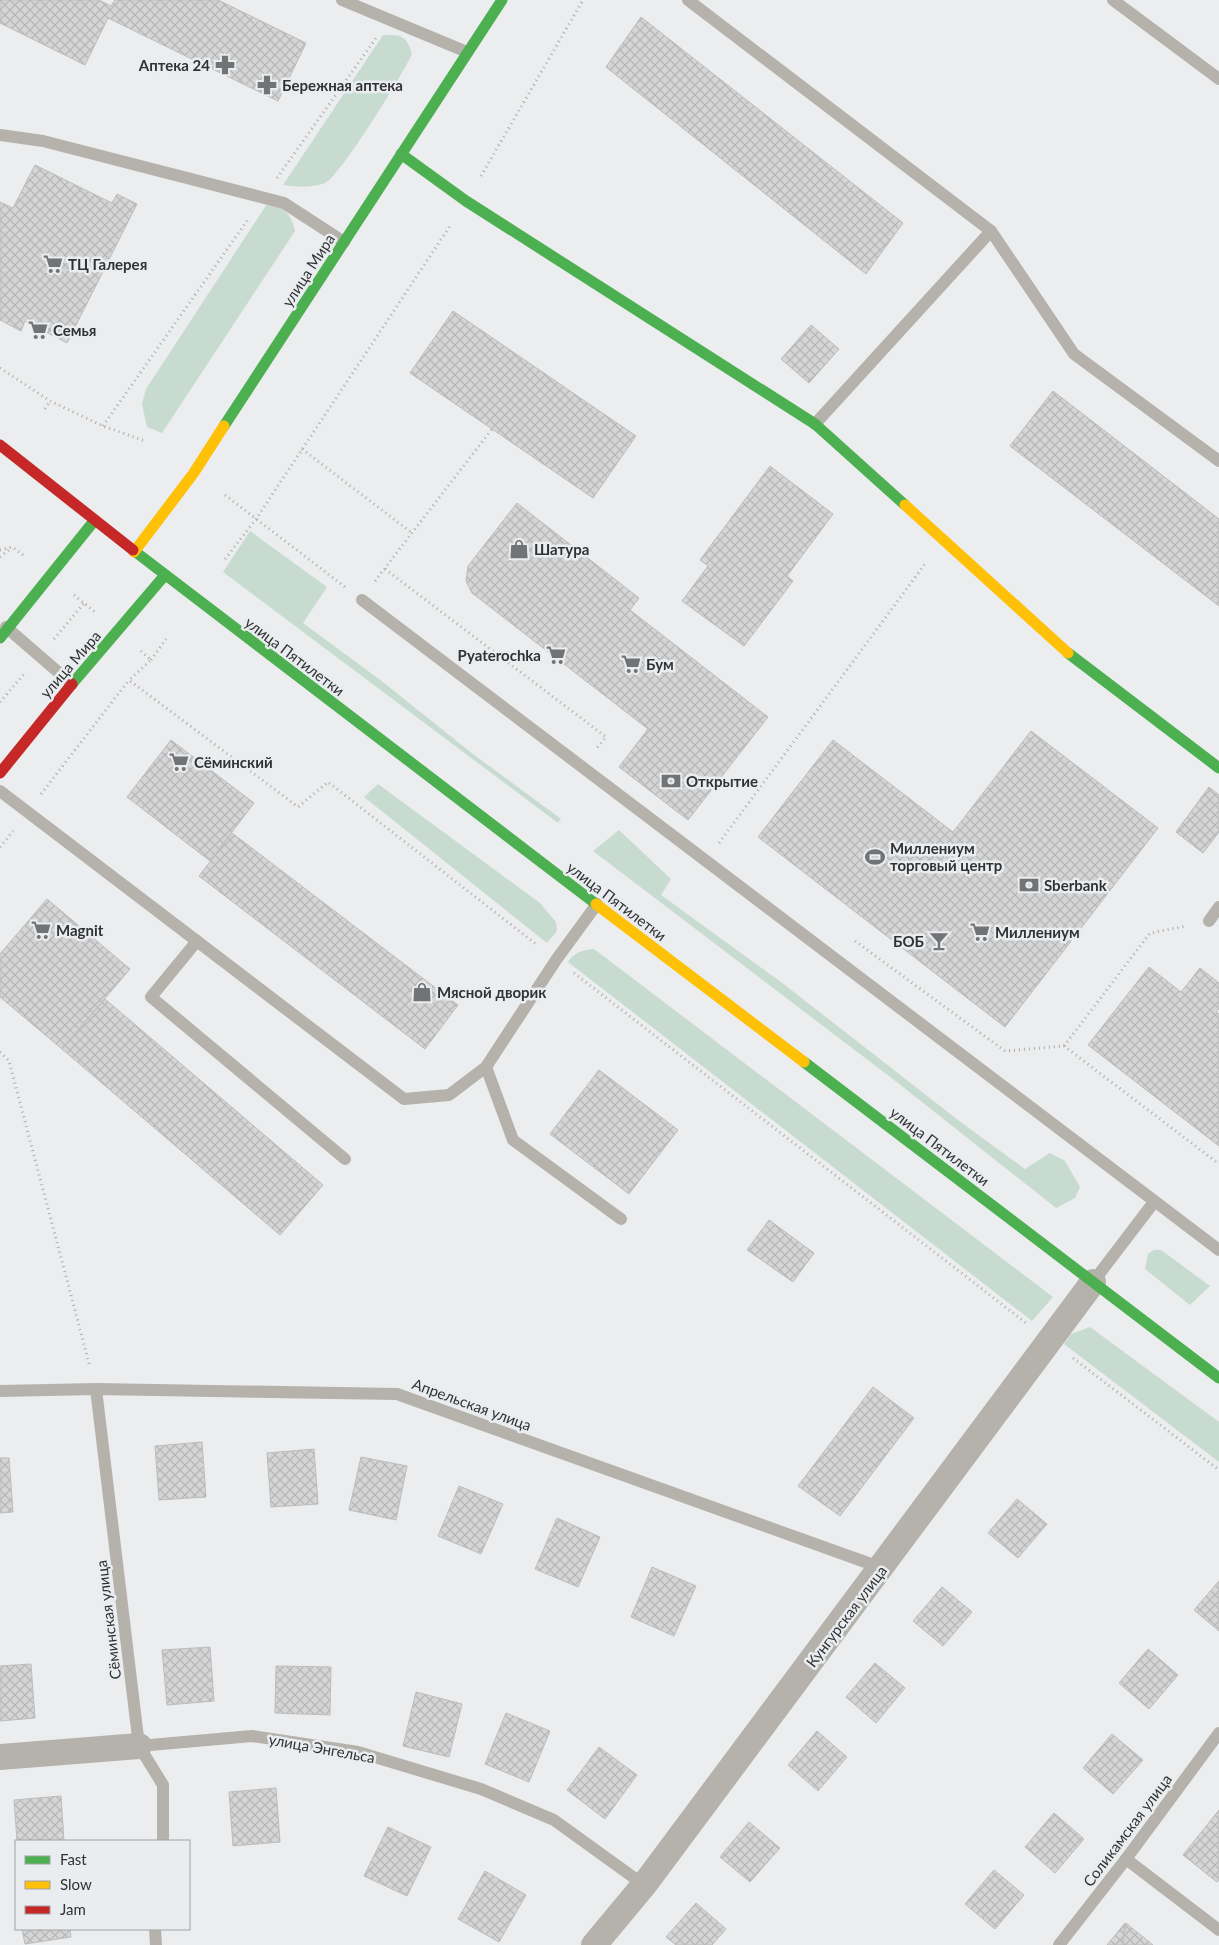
<svg xmlns="http://www.w3.org/2000/svg" width="1219" height="1945" font-family="Lato,sans-serif">
	<style>
		.green { fill: #c8dbd1 }
		.building { fill: url(#building-cross-hatch); stroke: #bcbcbc }
		.lines { fill: none; stroke-linecap: round; stroke-linejoin: round }
		.path { stroke: #afaca8; stroke-width: 3; stroke-dasharray: 1 4; stroke-linecap: butt }
		.lane { stroke: #b5b2ac; stroke-width: 12 }
		.street { stroke: #b5b2ac; stroke-width: 26 }
		.fast { stroke: #4caf50; stroke-width: 11 }
		.slow { stroke: #ffc107; stroke-width: 11 }
		.jam { stroke: #c62828; stroke-width: 11 }
		.labels { text-anchor: middle; dominant-baseline: central; stroke-width: 5; stroke-linejoin: round; paint-order: stroke }
		.poi-label { font-size: 15px; font-weight: bold; fill: #313233; stroke: #eaedf0; text-anchor: start }
		.street-label { font-size: 15px; fill: #313233; stroke: #eaedf0 }
	</style>
	<defs>
		<pattern id="building-cross-hatch" width="8" height="8" patternUnits="userSpaceOnUse" patternTransform="scale(1.25)"><rect width="8" height="8" fill="#d5d5d5"/><path d="M0 0l8 8M0 8l8-8" fill="none" stroke="#b7b7b7"/></pattern>
	</defs>
	<rect width="100%" height="100%" fill="#ebedef"/>
	<g class="green">
		<path d="M 383,35 C 402,35 406,35 412,54 C 403,74 340,176 325,183 C 312,188 297,187 283,185 Z"/>
		<path d="M 267,204 C 285,206 291,215 295,231 L 162,433 L 147,427 L 142,404 L 146,389 Z"/>
		<path d="M 250,531 L 327,587 L 303,623 L 379,679 L 473,754 L 561,819 L 558,823 L 223,572 Z"/>
		<path d="M 378,784 L 540,903 L 556,922 L 557,931 L 547,943 L 364,797 Z"/>
		<path d="M 619,830 L 671,879 L 661,895 L 781,982 L 958,1120 L 1025,1169 L 1050,1153 L 1065,1161 L 1080,1187 L 1075,1198 L 1056,1208 L 898,1083 L 593,851 Z"/>
		<path d="M 594,949 L 1053,1297 L 1032,1321 L 568,962 C 575,952 582,950 594,949 Z"/>
		<path d="M 1154,1250 L 1161,1250 L 1210,1286 L 1190,1305 L 1145,1269 L 1148,1254 Z"/>
		<path d="M 1090,1327 L 1219,1422 L 1219,1462 L 1064,1344 L 1071,1334 Z"/>
	</g>
	<g class="building">
		<path d="M 0,0 L 99,0 L 111,6 L 115,0 L 218,0 L 306,43 L 278,101 L 108,18 L 85,65 L 0,23 Z"/>
		<path d="M 641,17 L 903,223 L 866,274 L 606,67 Z"/>
		<path d="M 35,165 L 112,203 L 117,194 L 137,204 L 67,343 L 25,321 L 21,331 L 0,320 L 0,202 L 13,208 Z"/>
		<path d="M 453,311 L 636,436 L 593,498 L 410,373 Z"/>
		<path d="M 811,325 L 839,349 L 809,383 L 781,359 Z"/>
		<path d="M 1053,391 L 1219,519 L 1219,606 L 1010,446 Z"/>
		<path d="M 770,466 L 833,514 L 787,576 L 793,581 L 744,646 L 682,601 L 708,566 L 700,560 Z"/>
		<path d="M 517,503 L 639,598 L 630,610 L 768,717 L 688,820 L 619,767 L 648,729 L 472,593 L 466,581 L 468,566 Z"/>
		<path d="M 1031,731 L 1158,828 L 1005,1027 L 758,837 L 833,740 L 953,832 Z"/>
		<path d="M 171,740 L 254,803 L 210,861 L 127,797 Z"/>
		<path d="M 1209,787 L 1219,795 L 1219,832 L 1203,853 L 1176,832 Z"/>
		<path d="M 232,833 L 458,1005 L 425,1049 L 199,876 Z"/>
		<path d="M 47,899 L 130,969 L 62,1049 L 0,997 L 0,954 Z"/>
		<path d="M 1149,967 L 1181,992 L 1200,968 L 1219,983 L 1219,1009 L 1216,1012 L 1219,1014 L 1219,1146 L 1088,1045 Z"/>
		<path d="M 105,999 L 323,1185 L 280,1235 L 62,1049 Z"/>
		<path d="M 599,1070 L 678,1130 L 629,1194 L 550,1134 Z"/>
		<path d="M 769,1220 L 814,1253 L 793,1282 L 747,1250 Z"/>
		<path d="M 873,1387 L 914,1418 L 840,1516 L 798,1486 Z"/>
		<path d="M 202,1442 L 206,1497 L 159,1500 L 155,1446 Z"/>
		<path d="M 314,1449 L 318,1504 L 271,1507 L 267,1453 Z"/>
		<path d="M 361,1457 L 407,1466 L 396,1520 L 349,1510 Z"/>
		<path d="M 0,1458 L 9,1458 L 13,1512 L 0,1513 Z"/>
		<path d="M 459,1486 L 503,1504 L 481,1554 L 438,1536 Z"/>
		<path d="M 1017,1499 L 1047,1524 L 1018,1558 L 988,1533 Z"/>
		<path d="M 557,1518 L 600,1537 L 578,1587 L 535,1569 Z"/>
		<path d="M 652,1567 L 696,1586 L 674,1636 L 631,1617 Z"/>
		<path d="M 1219,1581 L 1219,1631 L 1194,1610 Z"/>
		<path d="M 942,1587 L 972,1612 L 943,1646 L 913,1621 Z"/>
		<path d="M 210,1647 L 214,1701 L 167,1705 L 162,1650 Z"/>
		<path d="M 1148,1649 L 1178,1675 L 1149,1709 L 1119,1683 Z"/>
		<path d="M 875,1663 L 905,1688 L 876,1723 L 846,1697 Z"/>
		<path d="M 31,1664 L 35,1718 L 0,1721 L 0,1666 Z"/>
		<path d="M 276,1666 L 331,1667 L 330,1715 L 275,1713 Z"/>
		<path d="M 416,1692 L 462,1704 L 449,1757 L 403,1746 Z"/>
		<path d="M 506,1713 L 550,1731 L 529,1782 L 485,1764 Z"/>
		<path d="M 817,1731 L 847,1757 L 818,1791 L 788,1765 Z"/>
		<path d="M 1112,1734 L 1143,1760 L 1113,1794 L 1083,1768 Z"/>
		<path d="M 599,1747 L 637,1775 L 605,1819 L 567,1790 Z"/>
		<path d="M 276,1788 L 280,1842 L 233,1846 L 229,1792 Z"/>
		<path d="M 61,1796 L 64,1841 L 17,1841 L 14,1800 Z"/>
		<path d="M 1219,1810 L 1219,1880 L 1217,1882 L 1183,1855 Z"/>
		<path d="M 1054,1813 L 1084,1839 L 1055,1873 L 1025,1847 Z"/>
		<path d="M 749,1822 L 780,1848 L 750,1882 L 720,1857 Z"/>
		<path d="M 388,1827 L 431,1847 L 407,1896 L 364,1876 Z"/>
		<path d="M 994,1870 L 1024,1895 L 995,1929 L 965,1904 Z"/>
		<path d="M 485,1871 L 526,1895 L 499,1942 L 458,1919 Z"/>
		<path d="M 696,1903 L 726,1929 L 712,1945 L 676,1945 L 666,1937 Z"/>
		<path d="M 1125,1923 L 1122,1945 L 1107,1945 Z"/>
		<path d="M 1126,1923 L 1153,1945 L 1123,1945 Z"/>
		<path d="M 22,1929 L 70,1929 L 71,1937 L 25,1944 Z"/>
	</g>
	<g class="lines">
		<g class="path">
			<path d="M 481,176 L 583,0"/>
			<path d="M 277,178 L 376,38"/>
			<path d="M 0,368 L 50,401 L 103,426 L 145,441"/>
			<path d="M 45,409 L 50,401"/>
			<path d="M 103,426 L 249,218"/>
			<path d="M 302,449 L 412,533"/>
			<path d="M 225,495 L 345,587"/>
			<path d="M 0,550 L 12,547 L 26,557"/>
			<path d="M 0,557 L 10,549"/>
			<path d="M 225,559 L 256,519 L 450,226"/>
			<path d="M 385,569 L 606,737 L 596,749"/>
			<path d="M 375,581 L 492,429"/>
			<path d="M 74,595 L 95,612"/>
			<path d="M 54,639 L 84,603"/>
			<path d="M 141,651 L 151,660 L 129,680 L 298,807 L 328,782 L 537,945"/>
			<path d="M 151,660 L 166,639"/>
			<path d="M 0,702 L 24,674"/>
			<path d="M 41,794 L 129,680"/>
			<path d="M 719,843 L 925,564"/>
			<path d="M 0,847 L 13,831"/>
			<path d="M 855,941 L 1005,1051 L 1064,1046 L 1219,1164"/>
			<path d="M 574,973 L 1026,1323"/>
			<path d="M 1064,1046 L 1150,933 L 1186,926"/>
			<path d="M 0,1052 L 9,1061 L 90,1367"/>
			<path d="M 1073,1358 L 1219,1470"/>
		</g>
		<g class="lane">
			<path d="M 342,0 L 467,52"/>
			<path d="M 688,0 L 991,231 L 1074,354 L 1219,461"/>
			<path d="M 1113,0 L 1219,79"/>
			<path d="M 0,135 L 43,141 L 284,203 L 344,242"/>
			<path d="M 815,424 L 991,231"/>
			<path d="M 362,600 L 1219,1250"/>
			<path d="M 6,627 L 72,684"/>
			<path d="M 0,791 L 404,1099 L 449,1095 L 486,1067 L 556,960 L 597,904"/>
			<path d="M 1209,921 L 1219,907"/>
			<path d="M 197,941 L 151,997 L 345,1159"/>
			<path d="M 486,1067 L 513,1140 L 621,1219"/>
			<path d="M 1093,1282 L 1154,1202"/>
			<path d="M 96,1389 L 139,1746 L 163,1785 L 163,1841"/>
			<path d="M 0,1391 L 96,1389 L 397,1394 L 882,1568"/>
			<path d="M 139,1746 L 252,1736 L 358,1752 L 481,1789 L 554,1820 L 644,1885"/>
			<path d="M 1126,1859 L 1219,1930"/>
			<path d="M 155,1929 L 156,1945"/>
			<path d="M 1059,1945 L 1126,1859 L 1219,1733"/>
		</g>
		<g class="street">
			<path d="M 0,1757 L 139,1746"/>
			<path d="M 594,1945 L 644,1885 L 1093,1282"/>
		</g>
		<g class="fast">
			<path d="M 401,154 L 466,201 L 815,424 L 905,505"/>
			<path d="M 224,426 L 502,0"/>
			<path d="M 133,550 L 596,904"/>
			<path d="M 0,638 L 94,521"/>
			<path d="M 1068,653 L 1219,768"/>
			<path d="M 72,684 L 165,575"/>
			<path d="M 804,1062 L 1219,1378"/>
		</g>
		<g class="slow">
			<path d="M 905,505 L 1068,653"/>
			<path d="M 134,552 L 193,474 L 224,426"/>
			<path d="M 596,904 L 804,1062"/>
		</g>
		<g class="jam">
			<path d="M 0,445 L 133,550"/>
			<path d="M 0,773 L 72,684"/>
		</g>
	</g>
	<defs>
		<symbol id="pharmacy-bare" viewBox="-9 -9 18 18"><path d="M-2-6h4v4h4v4h-4v4h-4v-4h-4v-4h4Z" fill="#727375" stroke="#eaedf0" stroke-width="2.5" paint-order="stroke"/></symbol>
		<symbol id="supermarket-bare" viewBox="-9 -9 18 18"><path d="M-6-5.5h2.5l.6 2H6L4.5 2H-2.5L-4.4-4H-6ZM-1.5 3.2a1.3 1.3 0 1 0 .1 0ZM3 3.2a1.3 1.3 0 1 0 .1 0Z" fill="#727375" stroke="#eaedf0" stroke-width="2.5" paint-order="stroke"/></symbol>
		<symbol id="shop-bare" viewBox="-9 -9 18 18"><path d="M-5-2.5h2.3a2.7 3.5 0 0 1 5.4 0H5L5.5 6h-11ZM-1.5-2.5h3a1.5 2.3 0 0 0-3 0Z" fill="#727375" stroke="#eaedf0" stroke-width="2.5" paint-order="stroke"/></symbol>
		<symbol id="bank-bare" viewBox="-9 -9 18 18"><path d="M-6-4H6V4H-6ZM0-2.3a2.3 2.3 0 1 0 0 4.6a2.3 2.3 0 1 0 0-4.6Z" fill="#727375" stroke="#eaedf0" stroke-width="2.5" paint-order="stroke"/></symbol>
		<symbol id="stadium-bare" viewBox="-9 -9 18 18"><path d="M0-5a6.5 5 0 1 0 0 10a6.5 5 0 1 0 0-10ZM-3.5-1.8h7v3.6h-7Z" fill="#727375" stroke="#eaedf0" stroke-width="2.5" paint-order="stroke"/></symbol>
		<symbol id="bar-bare" viewBox="-9 -9 18 18"><path d="M-6-5H6L.8 .8V4.5H3.5V6h-7V4.5H-.8V.8Z" fill="#727375" stroke="#eaedf0" stroke-width="2.5" paint-order="stroke"/></symbol>
	</defs>
	<g fill-rule="evenodd">
		<use href="#pharmacy-bare" x="211" y="51" width="28" height="28"/>
		<use href="#pharmacy-bare" x="253" y="71" width="28" height="28"/>
		<use href="#supermarket-bare" x="39" y="250" width="28" height="28"/>
		<use href="#supermarket-bare" x="24" y="316" width="28" height="28"/>
		<use href="#shop-bare" x="505" y="535" width="28" height="28"/>
		<use href="#supermarket-bare" x="542" y="641" width="28" height="28"/>
		<use href="#supermarket-bare" x="617" y="650" width="28" height="28"/>
		<use href="#supermarket-bare" x="165" y="748" width="28" height="28"/>
		<use href="#bank-bare" x="657" y="767" width="28" height="28"/>
		<use href="#stadium-bare" x="861" y="843" width="28" height="28"/>
		<use href="#bank-bare" x="1015" y="871" width="28" height="28"/>
		<use href="#supermarket-bare" x="27" y="916" width="28" height="28"/>
		<use href="#supermarket-bare" x="966" y="918" width="28" height="28"/>
		<use href="#bar-bare" x="925" y="927" width="28" height="28"/>
		<use href="#shop-bare" x="408" y="978" width="28" height="28"/>
	</g>
	<g class="labels">
		<g class="poi-label">
			<text x="210" y="65" text-anchor="end">Аптека 24</text>
			<text x="282" y="85">Бережная аптека</text>
			<text x="68" y="264">ТЦ Галерея</text>
			<text x="53" y="330">Семья</text>
			<text x="534" y="549">Шатура</text>
			<text x="541" y="655" text-anchor="end">Pyaterochka</text>
			<text x="646" y="664">Бум</text>
			<text x="194" y="762">Сёминский</text>
			<text x="686" y="781">Открытие</text>
			<text x="890" y="848">Миллениум<tspan x="890" dy="17">торговый центр</tspan></text>
			<text x="1044" y="885">Sberbank</text>
			<text x="56" y="930">Magnit</text>
			<text x="995" y="932">Миллениум</text>
			<text x="924" y="941" text-anchor="end">БОБ</text>
			<text x="437" y="992">Мясной дворик</text>
		</g>
		<g class="street-label">
			<text transform="translate(308 270) rotate(-57)">улица Мира</text>
			<text transform="translate(295 656) rotate(37)">улица Пятилетки</text>
			<text transform="translate(70 664) rotate(-49)">улица Мира</text>
			<text transform="translate(617 901) rotate(37)">улица Пятилетки</text>
			<text transform="translate(940 1146) rotate(37)">улица Пятилетки</text>
			<text transform="translate(472 1404) rotate(20)">Апрельская улица</text>
			<text transform="translate(846 1616) rotate(-53)">Кунгурская улица</text>
			<text transform="translate(108 1620) rotate(-97)">Сёминская улица</text>
			<text transform="translate(322 1748) rotate(10)">улица Энгельса</text>
			<text transform="translate(1127 1830) rotate(-53)">Соликамская улица</text>
		</g>
	</g>
	<rect x="15" y="1840" width="175" height="90" fill="#eaedf0" stroke="#a0a2a4"/>
	<rect x="25" y="1856" width="25" height="8" fill="#4caf50" stroke="#a0a2a4"/>
	<text x="60" y="1865" font-size="15" fill="#313233">Fast</text>
	<rect x="25" y="1881" width="25" height="8" fill="#ffc107" stroke="#a0a2a4"/>
	<text x="60" y="1890" font-size="15" fill="#313233">Slow</text>
	<rect x="25" y="1906" width="25" height="8" fill="#c62828" stroke="#a0a2a4"/>
	<text x="60" y="1915" font-size="15" fill="#313233">Jam</text>
</svg>
